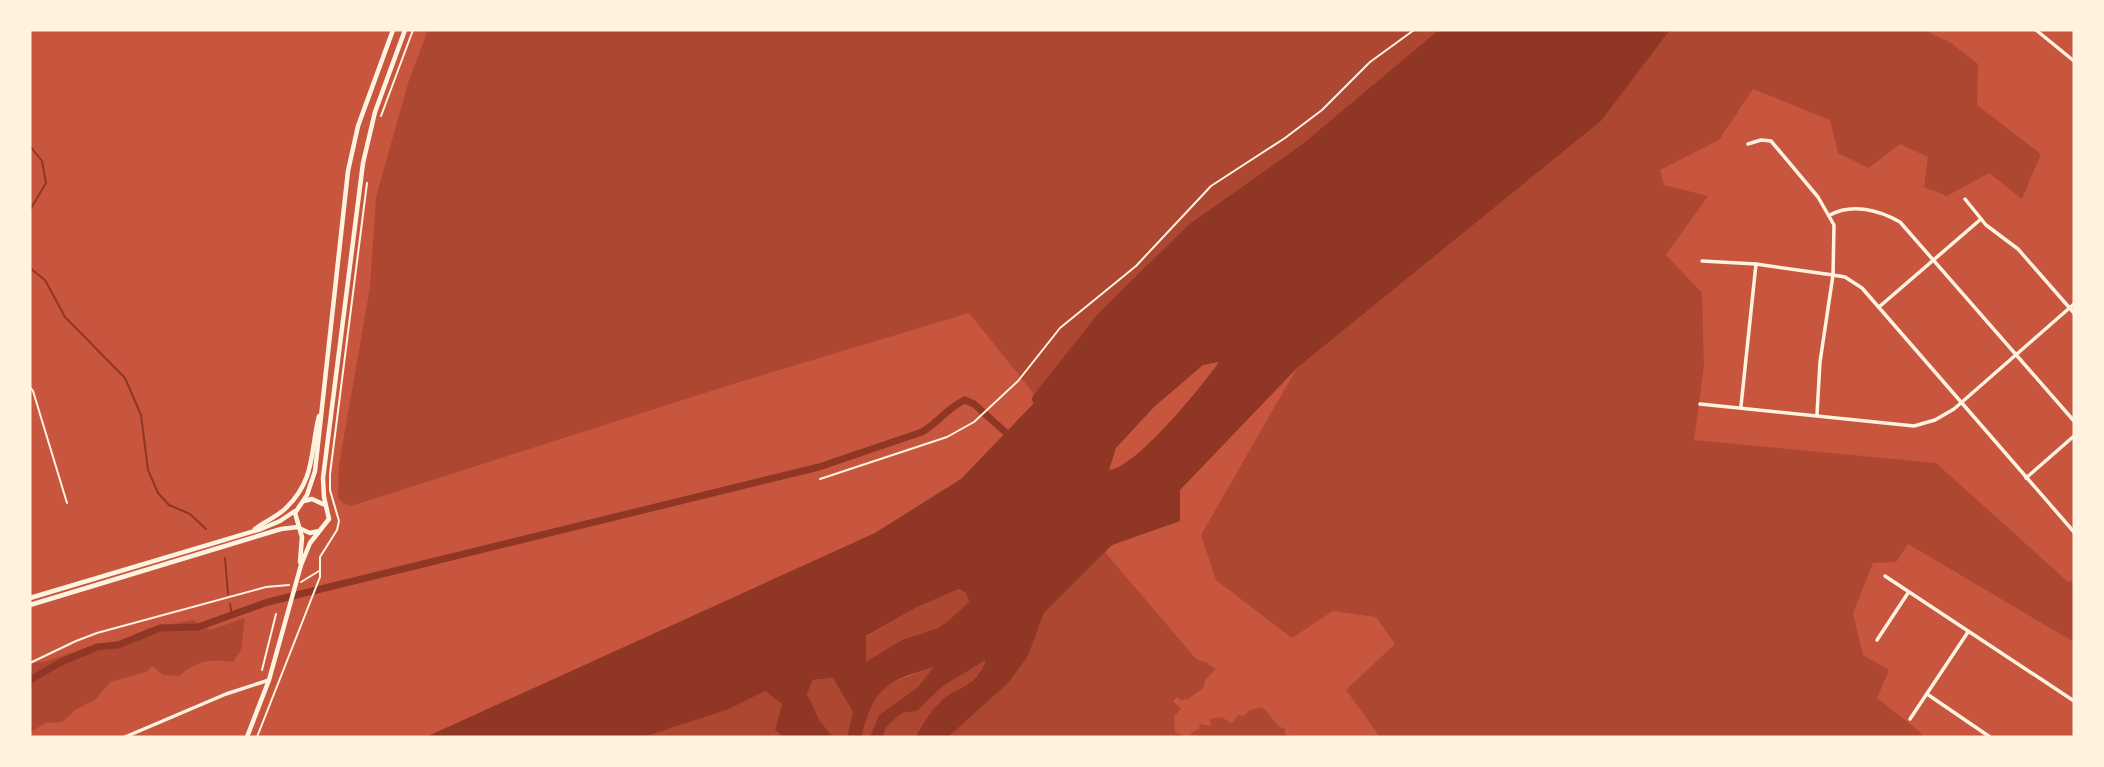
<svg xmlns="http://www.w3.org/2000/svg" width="2104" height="767" font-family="Signika,sans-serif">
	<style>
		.green { fill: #ae4732 }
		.water { fill: #8f3625; fill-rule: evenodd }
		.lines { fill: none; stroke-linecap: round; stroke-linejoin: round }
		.stream { stroke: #8f3625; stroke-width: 2 }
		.canal { stroke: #8f3625; stroke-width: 7 }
		.river { stroke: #8f3625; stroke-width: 12 }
		.path { stroke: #fff3e0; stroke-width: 2 }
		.service { stroke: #fff3e0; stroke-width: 2 }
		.minor { stroke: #fff3e0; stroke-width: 3.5 }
		.tertiary { stroke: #fff3e0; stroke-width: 4.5 }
		.secondary { stroke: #fff3e0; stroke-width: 4.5 }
	</style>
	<rect width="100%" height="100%" fill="#c8553d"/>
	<g class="green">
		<path d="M 428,30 L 1448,30 L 1306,149 L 1193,229 L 1104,316 L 1038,399 L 969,313 L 733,384 L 351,506 L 343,503 L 338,498 L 339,465 L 370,287 L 376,197 L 409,80 Z"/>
		<path d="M 1670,30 L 1924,30 L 1951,43 L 1978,64 L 1977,105 L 2041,154 L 2022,199 L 1989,173 L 1947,196 L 1924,187 L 1928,157 L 1900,144 L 1869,168 L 1838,153 L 1830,120 L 1753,89 L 1719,140 L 1660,170 L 1664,185 L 1708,196 L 1666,255 L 1702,293 L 1704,366 L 1694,440 L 1936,463 L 2068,582 L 2074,581 L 2074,642 L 1908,544 L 1896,562 L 1873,563 L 1853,613 L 1863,655 L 1889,670 L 1877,698 L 1921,733 L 1923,737 L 1380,737 L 1346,690 L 1395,644 L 1376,617 L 1333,611 L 1292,638 L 1216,580 L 1201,535 L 1297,368 L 1601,121 Z"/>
		<path d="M 1105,552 L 1196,659 L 1207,663 L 1216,669 L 1206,679 L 1203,688 L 1187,700 L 1185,699 L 1181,701 L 1177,697 L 1173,701 L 1181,709 L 1174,716 L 1175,732 L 1185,737 L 948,737 L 1028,656 L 1044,613 Z"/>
		<path d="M 959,589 L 966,593 L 969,602 L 947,622 L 938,628 L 902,640 L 866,663 L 866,637 L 917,607 Z"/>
		<path d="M 245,618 L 241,650 L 233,662 C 209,659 198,660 179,676 L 163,675 L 152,666 L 146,672 L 110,682 L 95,700 L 75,710 L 62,722 L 46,723 L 30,732 L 30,664 L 47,661 L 94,645 L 120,641 L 150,628 L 193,620 L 210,630 Z"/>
		<path d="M 986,660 L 981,671 L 974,679 L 962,690 L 938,703 L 916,737 L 882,737 L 887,726 L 902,713 L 917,711 L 943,686 Z"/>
		<path d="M 935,666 L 917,688 L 879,715 L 870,737 L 862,737 L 869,709 L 884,686 Z"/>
		<path d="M 834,678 L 853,712 L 847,737 L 833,737 L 820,721 L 807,694 L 813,680 Z"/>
		<path d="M 765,691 L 782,704 L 775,730 L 783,737 L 643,737 Z"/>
		<path d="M 1262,707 C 1272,715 1273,725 1285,729 L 1285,734 L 1291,737 L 1189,737 L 1194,731 L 1199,729 L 1200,724 L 1211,726 L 1210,719 L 1222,717 L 1230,723 L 1234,721 L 1238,715 L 1244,716 L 1250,710 Z"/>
	</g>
	<path class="water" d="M 1448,30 L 1670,30 L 1601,121 L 1297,368 L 1180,490 L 1180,521 L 1112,545 L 1044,613 L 1028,656 L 1008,683 L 948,737 L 916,737 C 922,726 929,713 938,704 C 954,687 976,689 986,660 L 943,686 L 917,711 L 902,713 L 887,726 L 882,737 L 870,737 L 879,715 L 917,688 L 934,667 C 887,681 873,687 862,737 L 847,737 L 853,712 L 833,678 L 813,680 L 807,694 L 820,721 L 833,737 L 783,737 L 775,730 L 782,704 L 765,691 L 729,709 L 643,737 L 426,737 L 875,533 L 961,479 L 1038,399 L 1104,316 L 1193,229 L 1306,149 ZM 1219,362 C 1202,386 1136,468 1109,470 L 1116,448 L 1154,407 L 1203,365 ZM 959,589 L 966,593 L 969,602 L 947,622 L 938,628 L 902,640 L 866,662 L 866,636 L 917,607 Z"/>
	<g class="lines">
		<g class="stream">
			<path d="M 30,146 L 42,161 L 46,183 L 30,210"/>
			<path d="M 30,268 L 45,280 L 65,317 L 125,378 L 141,415 L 148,470 L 158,493 L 169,505 L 190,514 L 206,529"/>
			<path d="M 225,558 L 228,594"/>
			<path d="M 230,604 L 232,615"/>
		</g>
		<path class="canal" d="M 30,680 L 61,662 L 97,647 L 118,645 L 160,628 L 198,627 L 268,602 L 819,467 L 922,432 C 938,423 948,407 965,400 L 974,404 L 1013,439"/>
		<path class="river" d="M 1038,399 L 1104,316 L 1193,229 L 1306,149 L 1448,30"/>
		<g class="path">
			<path d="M 381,116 L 413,30"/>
			<path d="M 820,479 L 947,437 L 974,422 L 1018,381 L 1060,328 L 1136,266 L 1211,186 L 1285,138 L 1322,110 L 1370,62 L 1414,30"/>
			<path d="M 301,582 L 319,571"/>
			<path d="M 30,663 L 76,641 L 97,633 L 266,587 L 289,585"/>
			<path d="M 262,670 L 276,614"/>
			<path d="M 257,737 L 320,577 L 320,557 L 337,530 L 339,521 L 330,490 L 330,474 L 367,183"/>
		</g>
		<path class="service" d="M 30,387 L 33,391 L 67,503"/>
		<g class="minor">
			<path d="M 2036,30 L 2074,61"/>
			<path d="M 1748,144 L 1761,140 L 1771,141 L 1818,197 L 1834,225 L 1833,275 L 1820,362 L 1817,414"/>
			<path d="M 1965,199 L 1986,225 L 2018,249 L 2074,313"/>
			<path d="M 1830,215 C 1852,203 1879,210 1900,222 L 2074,421"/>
			<path d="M 1702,261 L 1756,264 L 1833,275 L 1845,277 L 1862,288 L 2074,532"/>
			<path d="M 1879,307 L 1981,219"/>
			<path d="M 1700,404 L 1914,426 L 1935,420 L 1954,409 L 2074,304"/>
			<path d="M 1741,406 L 1756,264"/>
			<path d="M 2026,478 L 2074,436"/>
			<path d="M 1885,576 L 2074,701"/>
			<path d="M 1877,640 L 1908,593"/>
			<path d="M 1927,694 L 1990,737"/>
			<path d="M 1910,719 L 1968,632"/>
			<path d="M 125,737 L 226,694 L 269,680"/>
		</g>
		<g class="tertiary">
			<path d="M 30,598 L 261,529 L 280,521 L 295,511"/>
			<path d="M 30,605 L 281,529 L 298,527"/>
		</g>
		<g class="secondary">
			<path d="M 304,501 L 312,499 L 325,505"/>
			<path d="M 255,529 C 265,521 277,517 286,508 C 316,479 310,451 319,416"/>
			<path d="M 301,529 L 310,533 L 319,531"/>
			<path d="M 300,562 L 302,537 L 295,513 L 307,495 L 315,471 L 348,171 L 358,126 L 393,30"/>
			<path d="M 247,737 L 269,680 L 301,565 L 310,543 L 329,519 L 324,497 L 323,478 L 363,163 L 375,112 L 405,30"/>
		</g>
	</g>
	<rect width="2104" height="767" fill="none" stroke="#fff3e0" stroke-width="63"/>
</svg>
